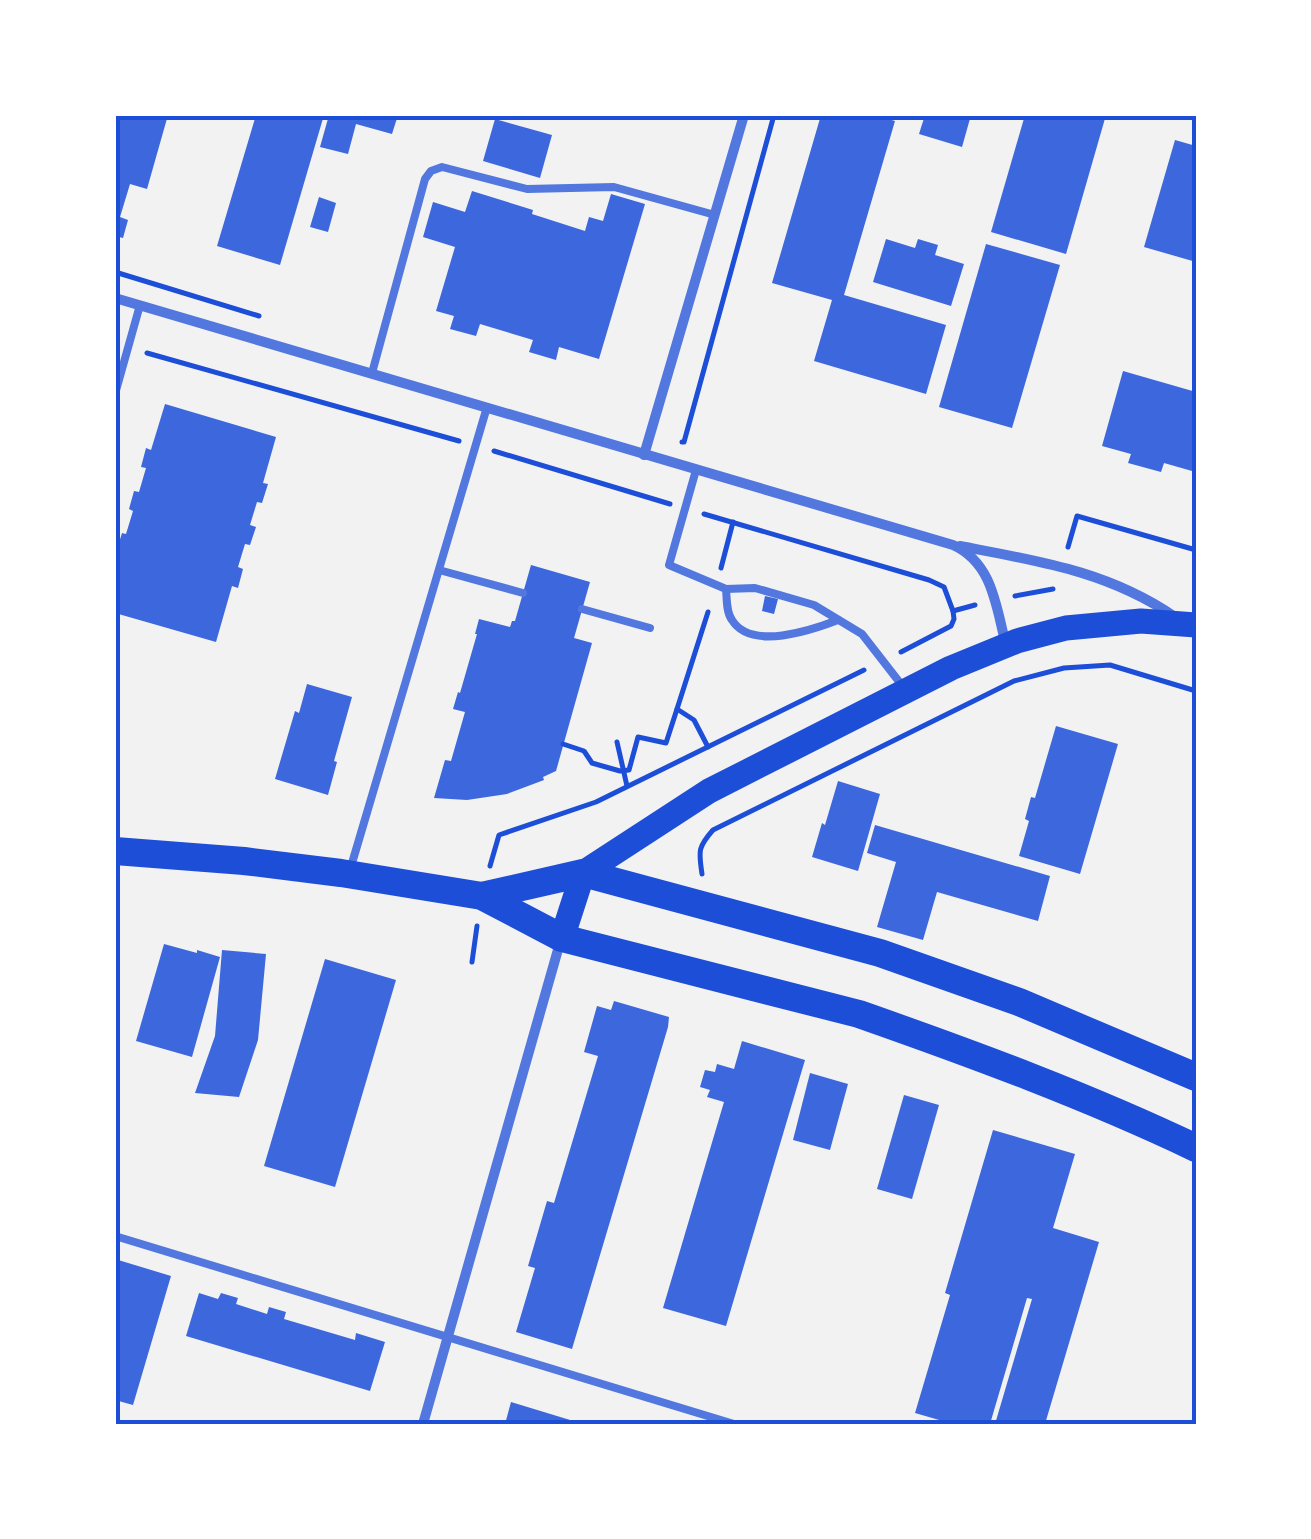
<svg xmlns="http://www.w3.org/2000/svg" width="1311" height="1539" font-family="Quicksand,sans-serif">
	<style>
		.building { fill: #3d67dc }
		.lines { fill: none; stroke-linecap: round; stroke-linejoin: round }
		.path { stroke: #1d4ed8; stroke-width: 5 }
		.service { stroke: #5277de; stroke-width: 8 }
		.minor { stroke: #5277de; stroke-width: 10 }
		.primary { stroke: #1d4ed8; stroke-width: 25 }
		.trunk { stroke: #1d4ed8; stroke-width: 28 }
		.neatline { fill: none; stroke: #1d4ed8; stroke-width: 4 }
	</style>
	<rect width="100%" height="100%" fill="#f2f2f2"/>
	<g class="building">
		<path d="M 115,115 L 168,115 L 147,189 L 130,184 L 120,217 L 128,220 L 123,238 L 115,236 Z"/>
		<path d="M 256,115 L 324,115 L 280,265 L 217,246 Z"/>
		<path d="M 329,115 L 398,115 L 392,134 L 356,124 L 348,154 L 320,147 Z"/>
		<path d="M 821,115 L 875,115 L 895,121 L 844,295 L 946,325 L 926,394 L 814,361 L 832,300 L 772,283 Z"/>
		<path d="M 925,115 L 971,115 L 962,147 L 919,134 Z"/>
		<path d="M 1025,115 L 1106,115 L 1066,254 L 991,232 Z"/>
		<path d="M 495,119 L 552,135 L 540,178 L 483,161 Z"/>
		<path d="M 1175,140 L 1196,146 L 1196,262 L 1144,247 Z"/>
		<path d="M 472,191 L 533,210 L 532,214 L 585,231 L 589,217 L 603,221 L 611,194 L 645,204 L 599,359 L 559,347 L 556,360 L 529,352 L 533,340 L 480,324 L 476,336 L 450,329 L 454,316 L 436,311 L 455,247 L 423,237 L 433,202 L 465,212 Z"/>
		<path d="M 319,197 L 336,203 L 328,232 L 310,227 Z"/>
		<path d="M 886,239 L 915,248 L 918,239 L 938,245 L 935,255 L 964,264 L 951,306 L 873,282 Z"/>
		<path d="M 986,244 L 1060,265 L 1012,428 L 939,407 Z"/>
		<path d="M 1123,371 L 1196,392 L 1196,458 L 1192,471 L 1164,463 L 1161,472 L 1128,463 L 1131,454 L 1102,446 Z"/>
		<path d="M 165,404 L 276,437 L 263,483 L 268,484 L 262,503 L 257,502 L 250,525 L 256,527 L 250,545 L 245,544 L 238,567 L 243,569 L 238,588 L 232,586 L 216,642 L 115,613 L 115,572 L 120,553 L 116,552 L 122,533 L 126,534 L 133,511 L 129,509 L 134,491 L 139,492 L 146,468 L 141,467 L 146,448 L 151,450 Z"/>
		<path d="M 531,565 L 590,582 L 574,638 L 592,643 L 556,771 L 543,777 L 544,780 L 507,794 L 467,800 L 434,798 L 445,760 L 451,761 L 465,712 L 453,709 L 458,692 L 460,693 L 477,634 L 475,634 L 479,619 L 510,627 L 512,621 L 515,621 Z"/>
		<path d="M 765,596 L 778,599 L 774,614 L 762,611 Z"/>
		<path d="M 307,684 L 352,697 L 334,761 L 337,762 L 328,795 L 275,779 L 295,711 L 299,713 Z"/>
		<path d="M 1056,726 L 1118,744 L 1080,874 L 1019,856 L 1029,821 L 1025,819 L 1031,797 L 1035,798 Z"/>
		<path d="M 838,781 L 880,794 L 858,871 L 812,857 L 822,823 L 825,825 Z"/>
		<path d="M 875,825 L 1050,876 L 1038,921 L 937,892 L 923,940 L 877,927 L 896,862 L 867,853 Z"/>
		<path d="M 164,944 L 197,953 L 197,950 L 220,957 L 192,1057 L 136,1041 Z"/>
		<path d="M 222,950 L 266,954 L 258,1040 L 239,1097 L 195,1093 L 215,1036 Z"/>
		<path d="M 325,959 L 396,980 L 335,1187 L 264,1166 Z"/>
		<path d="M 614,1001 L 669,1017 L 668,1027 L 572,1349 L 516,1332 L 535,1268 L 528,1266 L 547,1201 L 554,1203 L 598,1056 L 584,1052 L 597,1006 L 611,1010 Z"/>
		<path d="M 742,1041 L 805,1060 L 726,1326 L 663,1308 L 724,1102 L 707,1097 L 710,1090 L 700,1087 L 705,1070 L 715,1072 L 717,1064 L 734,1069 Z"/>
		<path d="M 810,1073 L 848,1084 L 830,1150 L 793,1140 Z"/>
		<path d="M 904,1095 L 939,1105 L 912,1199 L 877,1189 Z"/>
		<path d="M 993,1130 L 1075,1154 L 1053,1228 L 1099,1242 L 1045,1424 L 995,1424 L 1032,1299 L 1027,1298 L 990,1424 L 953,1424 L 915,1413 L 950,1295 L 945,1293 Z"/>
		<path d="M 115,1259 L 171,1276 L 133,1405 L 115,1400 Z"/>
		<path d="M 199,1293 L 218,1299 L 221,1293 L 238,1298 L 236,1304 L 267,1314 L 269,1307 L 286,1312 L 284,1319 L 355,1340 L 356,1333 L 385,1342 L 370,1391 L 186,1336 Z"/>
		<path d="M 511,1402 L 580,1423 L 580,1424 L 505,1424 Z"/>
	</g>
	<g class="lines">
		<g class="path">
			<path d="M 115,272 L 259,316"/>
			<path d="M 147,353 L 459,441"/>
			<path d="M 682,442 L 684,442 L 774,115"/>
			<path d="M 494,451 L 670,504"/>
			<path d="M 704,514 L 929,580 L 944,587 L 953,611 L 975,605"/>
			<path d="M 1068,547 L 1077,516 L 1196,550"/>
			<path d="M 721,568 L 733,522"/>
			<path d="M 1015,596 L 1053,589"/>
			<path d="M 708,612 L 677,709 L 694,720 L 708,747"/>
			<path d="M 901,652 L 951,626 L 954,619 L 953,611"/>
			<path d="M 617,742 L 627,786"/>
			<path d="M 563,744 L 584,751 L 592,763 L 620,771 L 629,770 L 638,737 L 666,743 L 677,709"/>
			<path d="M 490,866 L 499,835 L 596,802 L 864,670"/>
			<path d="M 702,874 C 699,852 697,848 713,830 L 1014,681 L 1064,668 L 1110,665 L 1196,691"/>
			<path d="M 472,962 L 477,926"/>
		</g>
		<g class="service">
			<path d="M 372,373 L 425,179 L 431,171 L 442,167 L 527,189 L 614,187 L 715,215"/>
			<path d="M 115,394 L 140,305"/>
			<path d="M 696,470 L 669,565 L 726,589 L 755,588 L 814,605 L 862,634 L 904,688"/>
			<path d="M 439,570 L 523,593"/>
			<path d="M 726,589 C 727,599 726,612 732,620 C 751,651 812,630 838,620"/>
			<path d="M 582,609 L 650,628"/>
			<path d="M 350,870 L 487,407"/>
			<path d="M 115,1236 L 734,1424"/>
		</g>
		<g class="minor">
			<path d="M 115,298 L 953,545 C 993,563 996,607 1006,645"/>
			<path d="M 644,455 L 744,115"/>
			<path d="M 960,546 C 1038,561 1108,571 1175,617"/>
			<path d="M 423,1424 L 561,939"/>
		</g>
		<path class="primary" d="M 562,938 L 583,873 L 709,791 L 951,668 L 1017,641 L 1066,628 L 1141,621 L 1196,625"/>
		<g class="trunk">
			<path d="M 115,851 L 244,861 L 341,873 L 482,896 L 562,938 L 859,1014 C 973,1054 1087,1096 1196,1148"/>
			<path d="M 482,896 L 583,873 L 880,953 L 1019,1002 L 1196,1077"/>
		</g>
	</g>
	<rect width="1311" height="1539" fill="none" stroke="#ffffff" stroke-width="235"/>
	<rect x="118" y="118" width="1076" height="1304" class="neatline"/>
</svg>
